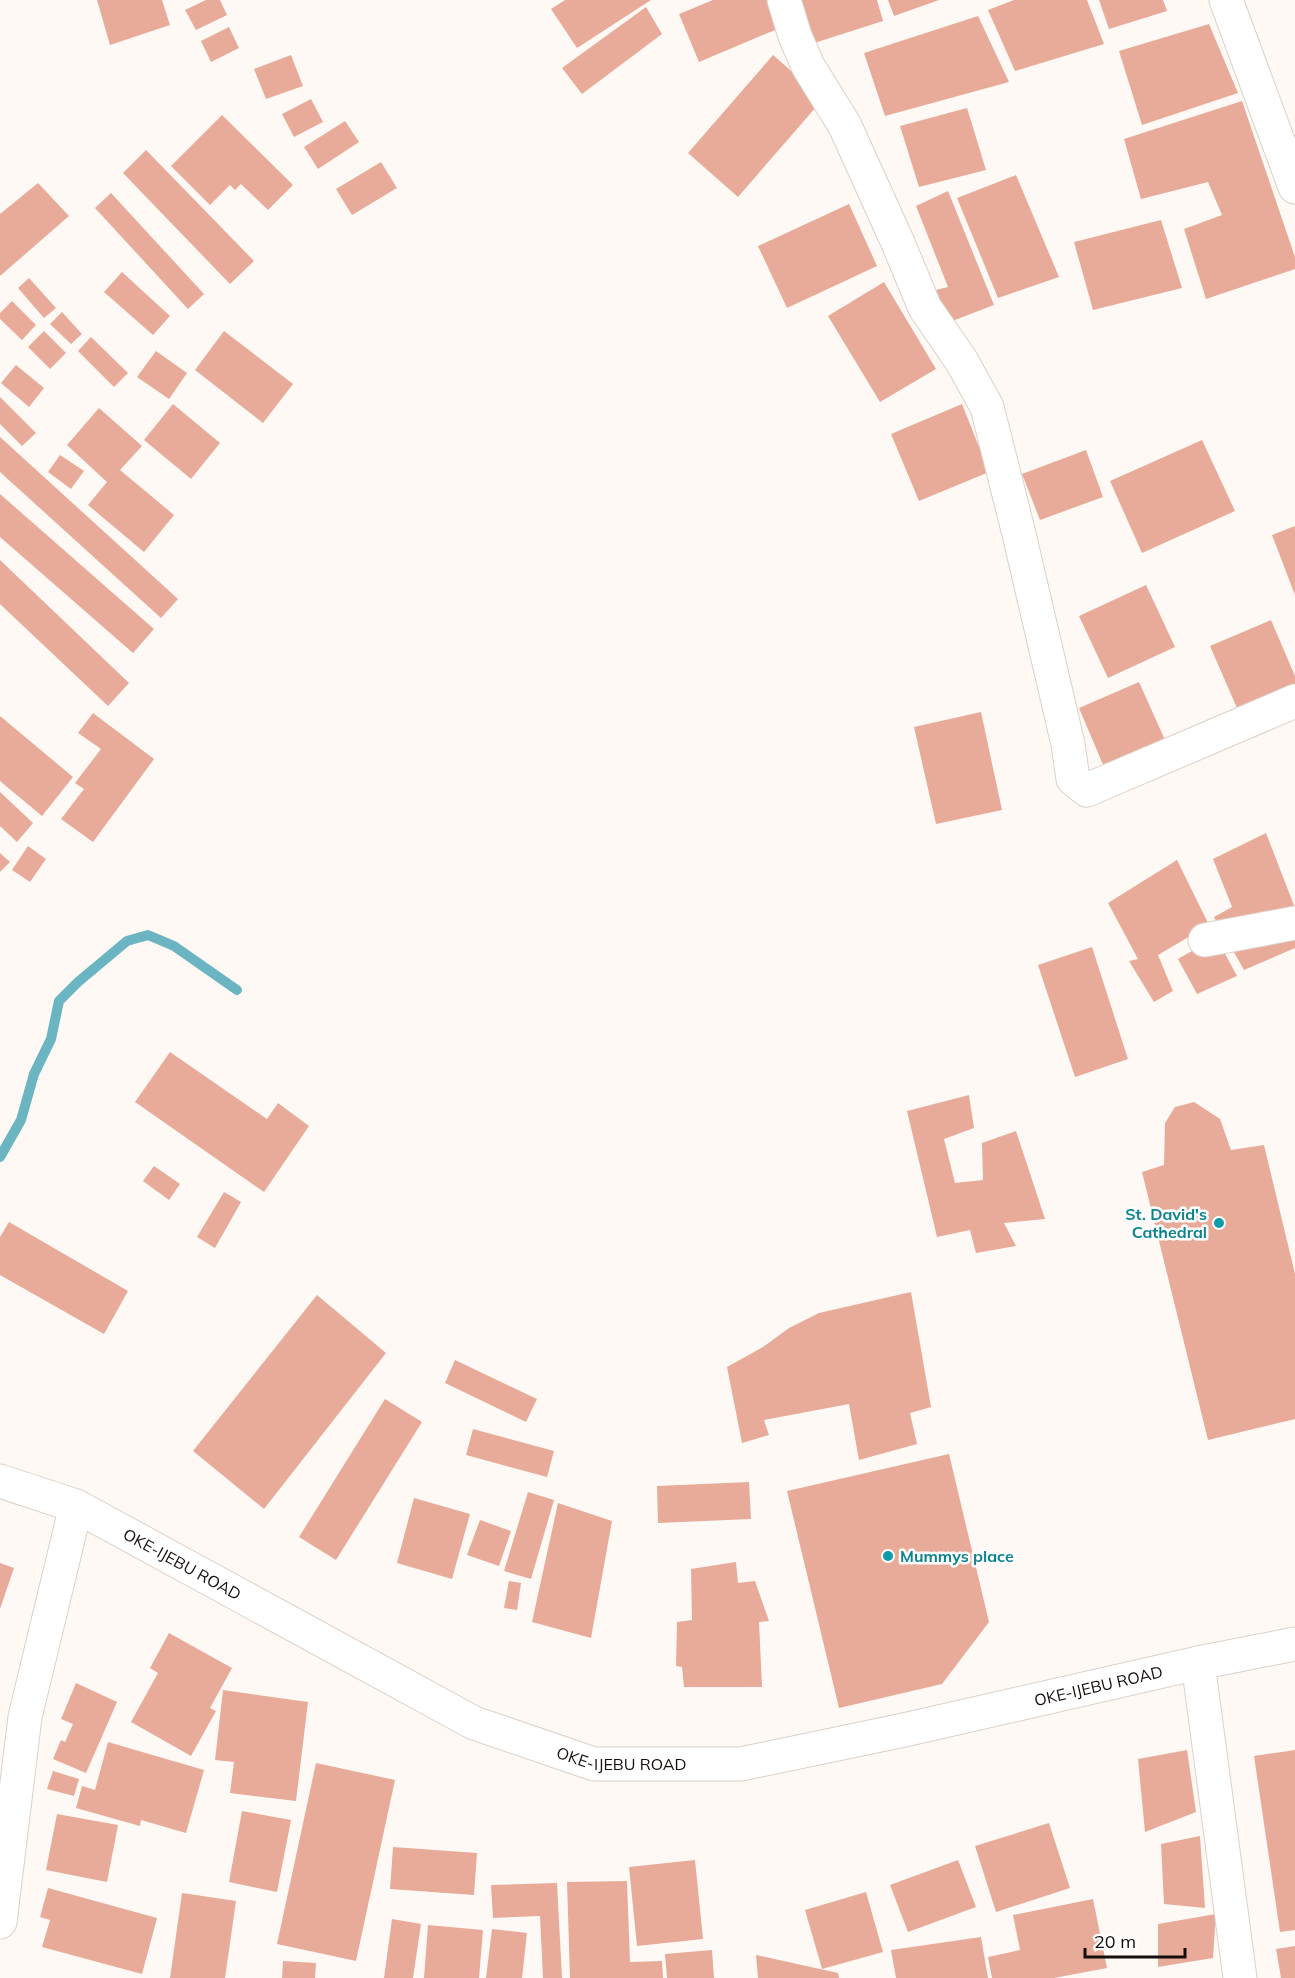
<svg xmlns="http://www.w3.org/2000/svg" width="1295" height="1978" font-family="Mulish,sans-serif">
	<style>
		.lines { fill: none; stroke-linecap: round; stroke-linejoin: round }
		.stream { stroke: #6bb5c2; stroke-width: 10 }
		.building { fill: #e8ab99 }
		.street-casing { stroke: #ddd0c6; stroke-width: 35 }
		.secondary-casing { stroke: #ddd0c6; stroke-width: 35 }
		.street { stroke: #fff; stroke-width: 33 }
		.secondary { stroke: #fff; stroke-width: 33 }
		.culture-dot { fill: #0f9aa8; stroke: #fff; stroke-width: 2 }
		.labels { text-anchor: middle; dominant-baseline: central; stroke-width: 5; stroke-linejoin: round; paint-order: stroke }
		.culture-label { font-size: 16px; font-weight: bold; fill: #0d838f; stroke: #fff; text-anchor: end }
		.street-label { font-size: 16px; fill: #130e0b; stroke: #fff }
	</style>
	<rect width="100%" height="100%" fill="#fff9f6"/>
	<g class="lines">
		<path class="stream" d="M 0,1157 L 21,1120 L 34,1074 L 51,1039 L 59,1001 L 78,982 L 127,941 L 148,935 L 174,946 L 237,990"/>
	</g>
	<g class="building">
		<path d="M 97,0 L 162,0 L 170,25 L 110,45 Z"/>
		<path d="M 206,0 L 220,0 L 227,15 L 196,30 L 185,10 Z"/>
		<path d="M 565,0 L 651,0 L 577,48 L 551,9 Z"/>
		<path d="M 713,0 L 771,0 L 782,27 L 699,62 L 679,14 Z"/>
		<path d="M 795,0 L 877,0 L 883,21 L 808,45 Z"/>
		<path d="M 888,0 L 939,0 L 894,16 Z"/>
		<path d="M 1014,0 L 1087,0 L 1104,44 L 1015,71 L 988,10 Z"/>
		<path d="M 1099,0 L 1163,0 L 1167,11 L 1109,29 Z"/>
		<path d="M 646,7 L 662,34 L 582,94 L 562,68 Z"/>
		<path d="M 978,16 L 1009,82 L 885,116 L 864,53 Z"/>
		<path d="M 1209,24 L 1238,93 L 1142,125 L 1119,51 Z"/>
		<path d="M 229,27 L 239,48 L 211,62 L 201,41 Z"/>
		<path d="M 291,55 L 303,86 L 266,99 L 254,69 Z"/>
		<path d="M 773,55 L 823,99 L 738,197 L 688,153 Z"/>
		<path d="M 311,99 L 323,122 L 294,137 L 282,114 Z"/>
		<path d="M 1242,101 L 1295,257 L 1295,269 L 1206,299 L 1184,229 L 1222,215 L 1208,182 L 1141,199 L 1124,139 Z"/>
		<path d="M 967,108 L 986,170 L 919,187 L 900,126 Z"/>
		<path d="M 222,115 L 293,185 L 268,210 L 241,184 L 235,190 L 230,185 L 210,205 L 171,166 Z"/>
		<path d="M 345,121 L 359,142 L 318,169 L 304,147 Z"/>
		<path d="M 146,150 L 254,261 L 230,284 L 123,173 Z"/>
		<path d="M 381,162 L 397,188 L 352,215 L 336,189 Z"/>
		<path d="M 1016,175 L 1059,277 L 998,298 L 957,198 Z"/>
		<path d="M 38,183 L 69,216 L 0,276 L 0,214 Z"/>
		<path d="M 948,191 L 994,305 L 947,323 L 932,291 L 948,287 L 916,206 Z"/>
		<path d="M 111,193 L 204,294 L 188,309 L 95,208 Z"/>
		<path d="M 849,204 L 877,266 L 787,308 L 758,246 Z"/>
		<path d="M 1161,220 L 1182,288 L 1093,310 L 1074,242 Z"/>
		<path d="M 122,272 L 170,316 L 153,335 L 104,292 Z"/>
		<path d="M 29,278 L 56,308 L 44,318 L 18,288 Z"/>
		<path d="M 884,282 L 936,369 L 880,402 L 828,316 Z"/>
		<path d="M 12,301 L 36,325 L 22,340 L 0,319 L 0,313 Z"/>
		<path d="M 62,312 L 82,334 L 71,344 L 50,324 Z"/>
		<path d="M 44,331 L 66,353 L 50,369 L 28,347 Z"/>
		<path d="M 224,331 L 293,384 L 263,423 L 195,370 Z"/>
		<path d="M 91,337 L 128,373 L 114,387 L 78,351 Z"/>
		<path d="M 156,351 L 187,373 L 169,399 L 137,377 Z"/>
		<path d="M 16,365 L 44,388 L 29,407 L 1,383 Z"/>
		<path d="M 0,397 L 36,433 L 22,446 L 0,424 Z"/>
		<path d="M 173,404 L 220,443 L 191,479 L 144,440 Z"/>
		<path d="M 962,404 L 989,472 L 919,501 L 891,434 Z"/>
		<path d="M 99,408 L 142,446 L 120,470 L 174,515 L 144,552 L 88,505 L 107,482 L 67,445 Z"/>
		<path d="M 0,437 L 178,599 L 161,618 L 0,472 Z"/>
		<path d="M 1202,440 L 1235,511 L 1142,553 L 1110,481 Z"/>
		<path d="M 1086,450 L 1103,497 L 1040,520 L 1022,474 Z"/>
		<path d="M 60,455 L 84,471 L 71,489 L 48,472 Z"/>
		<path d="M 0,494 L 154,629 L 133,653 L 0,537 Z"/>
		<path d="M 1295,526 L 1295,595 L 1272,535 Z"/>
		<path d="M 0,560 L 129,683 L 108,706 L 0,604 Z"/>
		<path d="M 1146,585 L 1175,647 L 1108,678 L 1079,616 Z"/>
		<path d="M 1271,620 L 1295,676 L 1295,692 L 1240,715 L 1210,646 Z"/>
		<path d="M 1139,682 L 1165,740 L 1104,767 L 1079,708 Z"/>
		<path d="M 981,712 L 1002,810 L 936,824 L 914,727 Z"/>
		<path d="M 93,713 L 154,759 L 93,842 L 61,819 L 84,789 L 75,783 L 101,749 L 78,733 Z"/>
		<path d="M 0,716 L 73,777 L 42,816 L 0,781 Z"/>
		<path d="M 0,792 L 33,823 L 17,842 L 0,826 Z"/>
		<path d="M 1266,833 L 1295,908 L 1295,948 L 1244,970 L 1214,917 L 1232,907 L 1213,859 Z"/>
		<path d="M 28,846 L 46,859 L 30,882 L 12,870 Z"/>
		<path d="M 0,853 L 10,862 L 0,872 Z"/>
		<path d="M 1177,860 L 1209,925 L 1158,955 L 1173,991 L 1154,1002 L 1129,961 L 1138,959 L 1108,903 Z"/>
		<path d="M 1216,937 L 1237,976 L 1197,994 L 1178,959 Z"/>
		<path d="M 1092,947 L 1128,1059 L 1075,1077 L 1038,965 Z"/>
		<path d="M 170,1052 L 267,1119 L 278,1103 L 309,1126 L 264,1192 L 135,1102 Z"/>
		<path d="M 969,1095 L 974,1128 L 944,1139 L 955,1183 L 983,1180 L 982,1143 L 1016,1131 L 1045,1219 L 1004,1223 L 1016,1246 L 976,1253 L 970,1230 L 937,1237 L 907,1111 Z"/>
		<path d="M 1194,1102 L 1220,1119 L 1231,1150 L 1264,1145 L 1295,1274 L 1295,1419 L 1208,1440 L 1142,1172 L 1164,1165 L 1165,1123 L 1175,1107 Z"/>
		<path d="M 154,1166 L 180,1184 L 169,1200 L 143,1181 Z"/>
		<path d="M 224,1192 L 241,1202 L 215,1248 L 197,1237 Z"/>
		<path d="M 9,1222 L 128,1291 L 104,1334 L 0,1275 L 0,1237 Z"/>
		<path d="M 911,1292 L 931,1407 L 910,1413 L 917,1444 L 859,1460 L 849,1404 L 764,1420 L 769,1435 L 742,1443 L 727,1367 L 763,1347 L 789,1328 L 819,1313 Z"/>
		<path d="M 317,1295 L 386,1353 L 264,1509 L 193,1451 Z"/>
		<path d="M 455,1360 L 537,1399 L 526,1422 L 445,1383 Z"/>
		<path d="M 385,1399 L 422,1422 L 336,1560 L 299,1537 Z"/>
		<path d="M 473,1429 L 554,1451 L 547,1477 L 466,1455 Z"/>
		<path d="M 949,1454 L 989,1622 L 942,1684 L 839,1708 L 787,1491 Z"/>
		<path d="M 749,1482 L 751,1519 L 658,1523 L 657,1486 Z"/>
		<path d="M 528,1492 L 554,1500 L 531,1579 L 504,1571 Z"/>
		<path d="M 414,1498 L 470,1514 L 452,1579 L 397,1563 Z"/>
		<path d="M 558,1503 L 612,1521 L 591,1638 L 532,1622 Z"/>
		<path d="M 480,1520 L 511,1531 L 499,1566 L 467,1555 Z"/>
		<path d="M 736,1562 L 738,1583 L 755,1581 L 769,1621 L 759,1622 L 762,1687 L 684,1687 L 682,1667 L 676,1666 L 677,1622 L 692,1620 L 691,1569 Z"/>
		<path d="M 0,1563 L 14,1568 L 0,1609 Z"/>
		<path d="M 509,1581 L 521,1583 L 517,1610 L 504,1608 Z"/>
		<path d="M 169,1633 L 232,1668 L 210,1708 L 216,1711 L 191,1756 L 131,1722 L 158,1673 L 150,1668 Z"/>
		<path d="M 76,1683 L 117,1702 L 86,1773 L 53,1759 L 61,1740 L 65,1742 L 73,1724 L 61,1719 Z"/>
		<path d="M 223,1690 L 308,1702 L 296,1801 L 230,1793 L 234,1762 L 215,1760 Z"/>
		<path d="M 108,1742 L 204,1770 L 186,1833 L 141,1820 L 140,1826 L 76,1808 L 82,1786 L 95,1790 Z"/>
		<path d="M 1187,1750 L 1196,1812 L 1145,1832 L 1138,1759 Z"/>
		<path d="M 1295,1750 L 1295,1930 L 1280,1932 L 1254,1756 Z"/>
		<path d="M 316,1763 L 395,1780 L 356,1961 L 277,1944 Z"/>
		<path d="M 53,1771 L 79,1779 L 74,1796 L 47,1789 Z"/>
		<path d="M 242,1811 L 291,1820 L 277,1892 L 229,1882 Z"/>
		<path d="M 57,1814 L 118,1825 L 107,1882 L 46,1870 Z"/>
		<path d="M 1049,1823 L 1070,1888 L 996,1912 L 975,1846 Z"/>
		<path d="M 1200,1836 L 1205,1908 L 1164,1904 L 1161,1844 Z"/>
		<path d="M 393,1847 L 477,1853 L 474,1895 L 390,1889 Z"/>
		<path d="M 695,1860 L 703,1939 L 637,1946 L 629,1867 Z"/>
		<path d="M 958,1860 L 976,1907 L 908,1932 L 890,1885 Z"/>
		<path d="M 627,1881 L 630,1962 L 662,1961 L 663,1978 L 570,1978 L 567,1882 Z"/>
		<path d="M 557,1883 L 562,1978 L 543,1978 L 540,1916 L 493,1918 L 491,1885 Z"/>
		<path d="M 48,1888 L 157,1918 L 142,1974 L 42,1947 L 50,1920 L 40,1917 Z"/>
		<path d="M 866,1892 L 883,1952 L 822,1969 L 805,1910 Z"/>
		<path d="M 182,1893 L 236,1901 L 225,1978 L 170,1978 Z"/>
		<path d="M 1093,1899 L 1107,1968 L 1054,1978 L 992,1978 L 988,1957 L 1020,1950 L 1013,1915 Z"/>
		<path d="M 1216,1914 L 1213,1958 L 1158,1967 L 1158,1924 Z"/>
		<path d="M 392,1919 L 421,1924 L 413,1978 L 384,1978 Z"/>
		<path d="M 428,1925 L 483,1930 L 479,1978 L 424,1978 Z"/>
		<path d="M 492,1929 L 527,1933 L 522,1978 L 486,1978 Z"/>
		<path d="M 981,1937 L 988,1978 L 896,1978 L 891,1950 Z"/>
		<path d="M 1295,1946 L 1295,1978 L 1281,1978 L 1276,1949 Z"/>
		<path d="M 712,1950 L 714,1978 L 667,1978 L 665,1954 Z"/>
		<path d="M 756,1955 L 838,1973 L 839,1978 L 758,1978 Z"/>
		<path d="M 283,1961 L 316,1963 L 315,1978 L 282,1978 Z"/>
	</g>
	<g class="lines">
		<defs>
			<g id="street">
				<path d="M 784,0 L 795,36 L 808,66 L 845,126 L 898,243 L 925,308 L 961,360 L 987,407 L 1019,534 L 1068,744 L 1073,779 L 1087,790 L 1295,701"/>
				<path d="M 1226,0 L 1295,187"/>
				<path d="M 1205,940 L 1295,923"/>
				<path d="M 1198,1663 L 1240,1978"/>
				<path d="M 0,1922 L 25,1717 L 76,1506"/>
			</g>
			<g id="secondary">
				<path id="s1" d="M 0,1481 L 76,1506 L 474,1723 L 594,1764 L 741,1764 L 904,1730 L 1198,1663 L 1295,1644"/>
			</g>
		</defs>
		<use href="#street" class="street-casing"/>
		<use href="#secondary" class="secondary-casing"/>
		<use href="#street" class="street"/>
		<use href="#secondary" class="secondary"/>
	</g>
	<g class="culture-dot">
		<circle cx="1219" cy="1223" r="6"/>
		<circle cx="888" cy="1556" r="6"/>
	</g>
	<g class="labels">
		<g class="culture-label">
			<text x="1207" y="1214">St. David's<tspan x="1207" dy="18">Cathedral</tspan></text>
			<text x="900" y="1556" text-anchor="start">Mummys place</text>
		</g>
		<g class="street-label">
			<text stroke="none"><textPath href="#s1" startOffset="201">OKE-IJEBU ROAD</textPath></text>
			<text stroke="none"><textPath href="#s1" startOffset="1173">OKE-IJEBU ROAD</textPath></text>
			<text stroke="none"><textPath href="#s1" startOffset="687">OKE-IJEBU ROAD</textPath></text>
		</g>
	</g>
	<path d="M1085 1948v9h100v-9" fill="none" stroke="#130e0b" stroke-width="3"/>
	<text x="1094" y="1948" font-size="18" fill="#130e0b" stroke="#ffffff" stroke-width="4.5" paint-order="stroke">20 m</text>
</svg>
